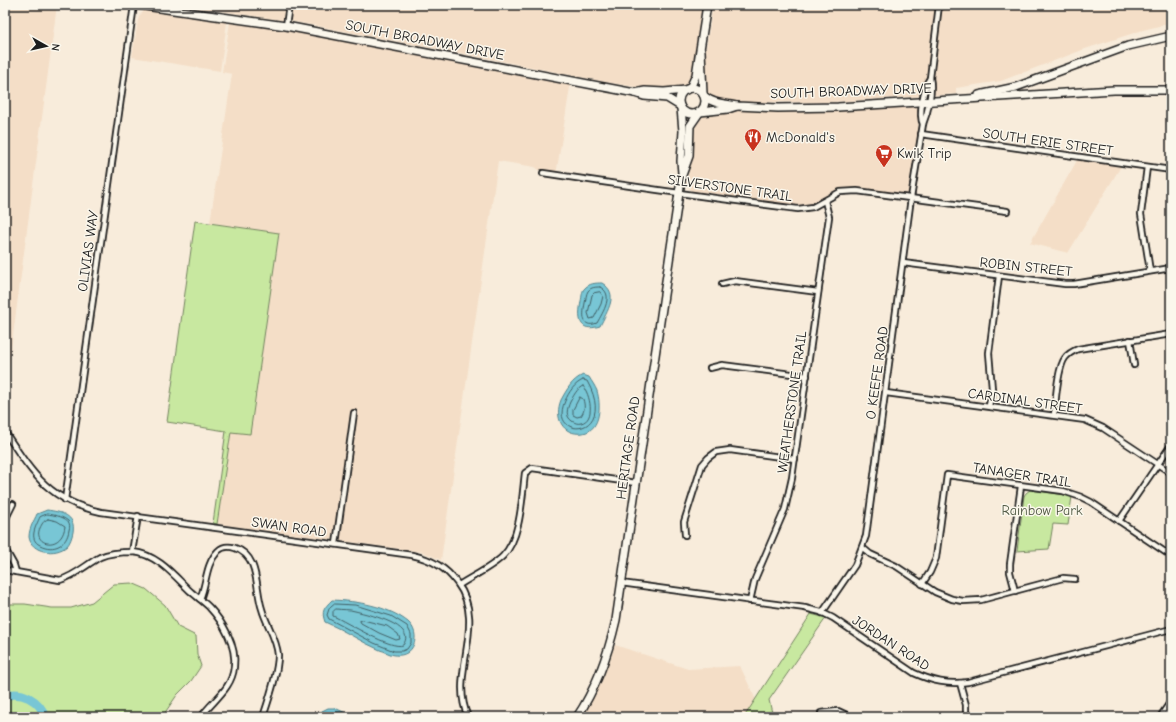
<svg xmlns="http://www.w3.org/2000/svg" width="1176" height="722" font-family="'Comic Neue',sans-serif">
	<style>
		.built { fill: #f4dec7 }
		.green { fill: #c8e8a0; stroke: #72825e }
		.water { fill: #78c6d5; stroke: #53828b }
		.lines { fill: none; stroke-linecap: round; stroke-linejoin: round }
		.shore { stroke: #416066; stroke-width: 1 }
		.river { stroke: #78c6d5; stroke-width: 9 }
		.street-casing { stroke: #1c1c1c; stroke-width: 8 }
		.secondary-casing { stroke: #1c1c1c; stroke-width: 10 }
		.street { stroke: #fbf7ec; stroke-width: 4.5 }
		.secondary { stroke: #fbf7ec; stroke-width: 7 }
		.labels { text-anchor: middle; dominant-baseline: central; stroke-width: 3; stroke-linejoin: round; paint-order: stroke }
		.street-label { font-size: 14px; fill: #1c1c1c; stroke: #fbf7ec }
		.poi-label { font-size: 14px; fill: #1c1c1c; stroke: #fbf7ec; text-anchor: start }
		.park-label { font-size: 14px; fill: #505944; stroke: #fbf7ec }
	</style>
	<rect width="100%" height="100%" fill="#f8ecdb"/>
	<filter id="ink" filterUnits="userSpaceOnUse"><feTurbulence type="fractalNoise" baseFrequency=".025" numOctaves="2"/><feDisplacementMap in="SourceGraphic" scale="8" xChannelSelector="R" yChannelSelector="G"/><feConvolveMatrix kernelMatrix="1 2 1 2 8 2 1 2 1" color-interpolation-filters="sRGB"/></filter>
	<g filter="url(#ink)">
		<g class="built">
			<path d="M 5,5 L 57,5 L 5,395 Z"/>
			<path d="M 181,5 L 703,5 L 694,74 L 688,85 L 676,88 L 662,90 L 642,88 L 600,81 L 497,60 L 307,24 Z"/>
			<path d="M 713,5 L 1072,5 L 1080,8 L 1088,5 L 1171,5 L 1171,23 L 1143,30 L 1085,49 L 1001,81 L 956,88 L 956,94 L 830,102 L 722,102 L 707,95 L 706,89 L 704,67 L 705,55 Z"/>
			<path d="M 145,10 L 227,22 L 220,71 L 132,57 L 138,20 L 140,15 Z"/>
			<path d="M 230,22 L 295,32 L 505,72 L 506,68 L 571,81 L 556,175 L 543,173 L 535,167 L 498,161 L 441,560 L 423,552 L 217,524 L 231,431 L 250,434 L 279,233 L 210,223 L 232,74 L 222,72 Z"/>
			<path d="M 926,101 L 918,121 L 920,134 L 911,198 L 858,191 L 840,192 L 805,209 L 723,199 L 692,191 L 686,184 L 692,156 L 693,131 L 699,119 L 708,114 L 737,106 Z"/>
			<path d="M 1079,157 L 1123,163 L 1068,253 L 1030,243 Z"/>
			<path d="M 615,645 L 688,669 L 740,666 L 756,700 L 744,717 L 581,717 L 594,696 L 604,676 Z"/>
		</g>
		<g class="green">
			<path d="M 195,221 L 279,233 L 250,434 L 231,432 L 217,524 L 213,523 L 226,431 L 167,422 Z"/>
			<path d="M 1030,490 L 1072,496 L 1068,525 L 1053,524 L 1049,549 L 1017,551 L 1024,496 L 1026,493 Z"/>
			<path d="M 132,583 L 146,589 L 165,605 L 178,627 L 196,636 L 197,654 L 201,666 L 191,681 L 177,695 L 162,717 L 5,717 L 5,604 L 25,604 L 52,608 L 71,608 L 92,602 L 114,584 Z"/>
			<path d="M 811,614 L 826,618 L 769,700 L 773,717 L 744,717 Z"/>
		</g>
		<g class="water">
			<path d="M 602,283 C 620,294 607,311 600,326 C 578,333 578,318 581,301 C 582,297 582,291 584,289 C 589,283 596,283 602,283 Z"/>
			<path d="M 583,375 L 589,377 C 592,382 595,386 597,391 C 601,404 601,430 583,433 C 562,436 554,417 561,400 C 567,389 572,380 583,375 Z"/>
			<path d="M 47,510 C 61,512 76,515 73,532 C 72,537 70,543 67,546 C 56,556 31,553 29,537 C 29,528 34,521 37,514 Z"/>
			<path d="M 332,600 C 357,601 388,606 408,622 C 422,634 414,658 395,655 C 390,655 385,651 380,650 C 361,642 344,630 325,622 C 321,611 324,608 332,600 Z"/>
			<path d="M 328,708 L 335,708 L 354,717 L 319,717 L 322,711 Z"/>
		</g>
		<g class="lines">
			<g class="shore">
				<path d="M 600,287 C 615,294 603,312 597,323 C 581,329 583,314 585,303 C 586,299 586,294 588,291 C 591,287 596,287 600,287 Z"/>
				<path d="M 600,292 L 603,296 L 601,304 L 594,318 L 590,319 L 588,313 L 592,295 L 594,293 Z"/>
				<path d="M 583,380 L 587,381 C 619,438 547,441 565,401 C 569,392 574,384 583,380 Z"/>
				<path d="M 583,386 C 590,394 596,420 581,423 C 578,424 575,423 572,421 C 565,416 567,409 570,402 C 573,397 577,388 583,386 Z"/>
				<path d="M 580,397 L 583,399 C 585,406 585,410 581,416 L 577,417 L 573,415 L 573,410 Z"/>
				<path d="M 47,514 C 54,515 62,516 68,521 C 70,524 70,527 69,530 C 67,545 54,552 40,545 C 28,539 36,526 40,517 Z"/>
				<path d="M 48,519 L 57,521 L 65,526 C 62,552 32,545 40,528 C 42,524 43,521 48,519 Z"/>
				<path d="M 335,604 L 355,605 L 391,616 L 407,626 L 411,634 L 411,643 L 407,649 L 402,651 L 394,651 L 374,643 L 329,619 L 327,615 L 329,609 Z"/>
				<path d="M 336,609 C 342,610 349,609 355,611 C 367,614 418,625 403,645 C 391,650 347,622 333,616 L 333,612 Z"/>
				<path d="M 363,620 L 387,626 L 398,634 L 400,639 L 396,640 L 379,633 L 361,623 L 360,621 Z"/>
			</g>
			<path class="river" d="M 5,696 C 21,690 40,700 45,717"/>
			<defs>
				<g id="street">
					<path d="M 286,26 L 289,5"/>
					<path d="M 923,124 C 918,115 924,86 930,78"/>
					<path d="M 921,134 L 1171,170"/>
					<path d="M 1147,167 L 1141,214 L 1150,271"/>
					<path d="M 543,173 C 628,186 712,198 798,209 L 813,207 L 840,192 L 857,191 L 1007,211"/>
					<path d="M 903,263 L 1065,284 L 1074,284 L 1171,268"/>
					<path d="M 722,284 L 735,281 L 818,292"/>
					<path d="M 1130,340 L 1134,365"/>
					<path d="M 710,368 L 722,365 L 807,376"/>
					<path d="M 886,393 L 1085,420 L 1103,428 L 1171,473"/>
					<path d="M 989,406 L 992,389 L 989,353 L 999,276"/>
					<path d="M 1054,415 C 1056,401 1057,369 1065,358 C 1068,354 1073,351 1078,349 L 1171,334"/>
					<path d="M 5,432 C 32,473 49,501 101,512 L 412,555 C 431,559 446,567 457,583 C 488,624 448,674 468,717"/>
					<path d="M 65,500 L 134,5"/>
					<path d="M 5,520 L 13,504"/>
					<path d="M 1119,521 L 1171,445"/>
					<path d="M 685,535 L 684,522 L 702,465 L 708,458 L 716,452 L 730,450 L 795,459"/>
					<path d="M 336,544 L 354,413"/>
					<path d="M 863,548 L 870,554 L 896,566 L 935,592 L 952,599 L 963,601 L 981,600 L 1063,578 L 1075,579"/>
					<path d="M 5,549 L 14,565 L 16,572"/>
					<path d="M 132,552 L 138,516"/>
					<path d="M 5,570 L 60,580 C 75,576 87,564 100,557 C 109,553 124,552 133,552 C 156,554 173,574 188,589 C 194,595 202,600 209,607 C 223,622 237,646 234,667 C 232,689 213,700 201,717"/>
					<path d="M 621,583 L 805,608 L 821,612 L 833,618 L 914,673 C 932,681 948,685 968,682 L 1171,629"/>
					<path d="M 922,584 L 930,572 L 936,558 L 947,475 L 1063,491 L 1081,497 L 1091,502 L 1171,556"/>
					<path d="M 459,585 C 473,576 492,567 503,556 C 521,538 522,497 525,473 L 532,468 L 636,483"/>
					<path d="M 1015,591 L 1010,572 L 1010,564 L 1021,486"/>
					<path d="M 200,599 C 207,583 205,565 218,551 C 223,546 229,546 235,548 C 260,556 255,589 262,609 C 266,624 277,639 278,655 C 278,673 269,699 263,717"/>
					<path d="M 750,601 L 755,579 L 785,509 L 792,478 L 829,217 L 825,201"/>
					<path d="M 822,613 L 855,565 L 866,536 L 911,198 L 923,124 C 928,112 933,90 930,78 L 939,5"/>
					<path d="M 960,683 L 966,705 L 966,717"/>
					<path d="M 821,713 L 838,711 L 851,717"/>
					<path d="M 1160,717 L 1171,701"/>
				</g>
				<g id="secondary">
					<path d="M 138,5 L 286,26 L 635,93 L 644,96 L 667,98 L 680,106"/>
					<path d="M 701,51 L 703,94"/>
					<circle cx="692" cy="101" r="13"/>
					<path d="M 690,88 L 696,75 L 707,5"/>
					<path d="M 635,93 L 645,91 L 664,92 L 686,90"/>
					<path d="M 979,95 L 1016,87 L 1128,46 L 1171,36"/>
					<path d="M 704,96 C 715,105 724,103 737,106 L 778,108 L 838,107 L 1114,90 L 1171,90"/>
					<path d="M 681,108 L 683,131 L 681,161 L 682,173"/>
					<path d="M 700,112 L 728,109 L 737,106"/>
					<path d="M 577,717 C 597,687 608,655 616,620 L 679,193 L 682,175 L 689,156 L 690,126 L 699,113"/>
				</g>
			</defs>
			<use href="#street" class="street-casing"/>
			<use href="#secondary" class="secondary-casing"/>
			<use href="#street" class="street"/>
			<use href="#secondary" class="secondary"/>
		</g>
	</g>
	<defs>
		<symbol id="restaurant-pin" viewBox="-11 -11 22 30"><path d="M0 17L-7.5 6A9.5 9.5 0 1 1 7.5 6Z" fill="#c8321e" stroke="#fbf7ec"/><path d="M-5-6h1v4h1v-4h1v4h1v-4h1v5L-1.5 .5V6h-2V.5L-5-1ZM5-6V6H3V1.5H1.5Q1.5-4 5-6Z" fill="#fff"/></symbol>
		<symbol id="supermarket-pin" viewBox="-11 -11 22 30"><path d="M0 17L-7.5 6A9.5 9.5 0 1 1 7.5 6Z" fill="#c8321e" stroke="#fbf7ec"/><path d="M-6-5.5h2.5l.6 2H6L4.5 2H-2.5L-4.4-4H-6ZM-1.5 3.2a1.3 1.3 0 1 0 .1 0ZM3 3.2a1.3 1.3 0 1 0 .1 0Z" fill="#fff"/></symbol>
	</defs>
	<g fill-rule="evenodd">
		<use href="#restaurant-pin" x="743" y="127" width="20" height="27"/>
		<use href="#supermarket-pin" x="874" y="143" width="20" height="27"/>
	</g>
	<g class="labels">
		<g class="street-label">
			<text transform="translate(425 40) rotate(11)">SOUTH BROADWAY DRIVE</text>
			<text transform="translate(851 91) rotate(-2)">SOUTH BROADWAY DRIVE</text>
			<text transform="translate(1048 142) rotate(8)">SOUTH ERIE STREET</text>
			<text transform="translate(730 188) rotate(8)">SILVERSTONE TRAIL</text>
			<text transform="translate(88 251) rotate(-82)">OLIVIAS WAY</text>
			<text transform="translate(1026 267) rotate(6)">ROBIN STREET</text>
			<text transform="translate(877 373) rotate(-82)">O KEEFE ROAD</text>
			<text transform="translate(1025 401) rotate(8)">CARDINAL STREET</text>
			<text transform="translate(792 402) rotate(-82)">WEATHERSTONE TRAIL</text>
			<text transform="translate(628 448) rotate(-82)">HERITAGE ROAD</text>
			<text transform="translate(1022 475) rotate(9)">TANAGER TRAIL</text>
			<text transform="translate(289 527) rotate(8)">SWAN ROAD</text>
			<text transform="translate(891 643) rotate(33)">JORDAN ROAD</text>
		</g>
		<g class="poi-label">
			<text x="766" y="137">McDonald's</text>
			<text x="897" y="153">Kwik Trip</text>
		</g>
		<g class="park-label">
			<text x="1042" y="510">Rainbow Park</text>
		</g>
	</g>
	<rect width="1176" height="722" fill="none" stroke="#fbf7ec" stroke-width="20"/>
	<rect x="10" y="10" width="1156" height="702" fill="none" stroke="#1c1c1c" stroke-width="1.5" filter="url(#ink)"/>
	<g transform="translate(46 46) rotate(98)" stroke="#fbf7ec" stroke-width="3" paint-order="stroke">
	<path d="M0-3L7 15L0 10L-7 15Z" fill="#1c1c1c"/>
	<text y="-6" font-size="11" font-weight="bold" text-anchor="middle" fill="#1c1c1c">N</text>
	</g>
</svg>
